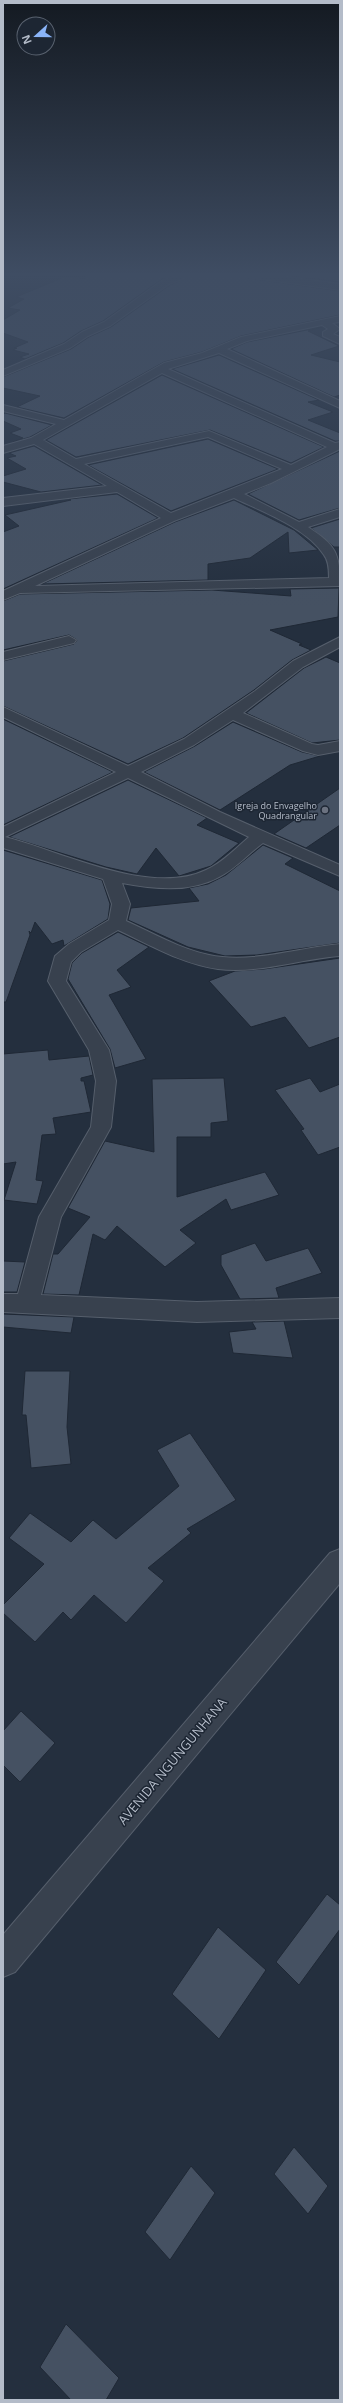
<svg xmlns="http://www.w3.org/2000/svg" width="343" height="2403" font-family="'Open Sans',sans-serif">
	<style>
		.building { fill: #455162; stroke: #1f2835 }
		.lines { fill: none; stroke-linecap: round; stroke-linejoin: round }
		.minor-casing { stroke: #565f6c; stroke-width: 2 }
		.tertiary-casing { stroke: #565f6c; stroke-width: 2 }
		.minor { fill: #38414e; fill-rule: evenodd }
		.tertiary { fill: #38414e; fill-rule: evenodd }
		.worship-dot { fill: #6b7280; stroke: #1d2633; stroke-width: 1.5 }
		.labels { text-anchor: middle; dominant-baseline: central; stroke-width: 3; stroke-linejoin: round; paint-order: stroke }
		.far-poi-label { font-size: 9px; fill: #b4bcc9; stroke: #1d2633; text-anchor: end }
		.near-street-label { font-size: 13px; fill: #b4bcc9; stroke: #1d2633 }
	</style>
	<rect width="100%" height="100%" fill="#242f3e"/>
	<g class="building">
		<path d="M 86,274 L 178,274 L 162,279 L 103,321 L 81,331 L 63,343 L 25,359 L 20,357 L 29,354 L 13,350 L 17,348 L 14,348 L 28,342 L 3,333 L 3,320 L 20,310 L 8,308 L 24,299 L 16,297 L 67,276 L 85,279 Z"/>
		<path d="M 196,274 L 242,274 L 247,278 L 340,291 L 340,315 L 241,336 L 202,352 L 164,362 L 64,418 L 17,407 L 40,396 L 3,388 L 3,377 L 71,349 L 89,337 L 111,327 L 170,285 Z"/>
		<path d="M 276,274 L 340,274 L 340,282 Z"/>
		<path d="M 322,327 L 308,331 L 339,346 L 311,355 L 340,362 L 340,395 L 334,397 L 231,349 L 247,342 Z"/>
		<path d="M 219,355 L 319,400 L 308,402 L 333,412 L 308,420 L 340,433 L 340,441 L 335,441 L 172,369 Z"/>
		<path d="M 162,375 L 324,447 L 291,463 L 210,430 L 76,457 L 46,440 Z"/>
		<path d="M 5,413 L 52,425 L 30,437 L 13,442 L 23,438 L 10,433 L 21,429 L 3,421 L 3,414 Z"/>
		<path d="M 208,439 L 278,469 L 171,511 L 88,465 Z"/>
		<path d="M 34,446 L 102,485 L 41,492 L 3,482 L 3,476 L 26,469 L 7,458 L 16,456 L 9,453 Z"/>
		<path d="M 340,451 L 340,508 L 299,520 L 248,494 Z"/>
		<path d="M 117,494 L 158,518 L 3,589 L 3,532 L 19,526 L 5,515 L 71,500 L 69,499 Z"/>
		<path d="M 234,500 L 294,530 L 318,550 L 289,553 L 288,532 L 250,558 L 208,564 L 208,580 L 42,584 L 175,522 Z"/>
		<path d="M 340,519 L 340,547 L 334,547 L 311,528 Z"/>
		<path d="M 339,588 L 338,617 L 270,630 L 302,644 L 299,645 L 311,650 L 292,660 L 254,690 L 183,738 L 128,764 L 3,706 L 3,661 L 74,644 L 77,640 L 69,635 L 3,650 L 3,601 L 20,594 L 212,590 L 291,596 L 290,589 Z"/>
		<path d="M 326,657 L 340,663 L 340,740 L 312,743 L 246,713 L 304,668 Z"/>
		<path d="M 3,719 L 113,772 L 3,825 Z"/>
		<path d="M 233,722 L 302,752 L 320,756 L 290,765 L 220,810 L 144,772 L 195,746 Z"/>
		<path d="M 128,780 L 207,818 L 197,825 L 239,843 L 211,866 L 179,876 L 156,848 L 137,874 L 106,867 L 9,837 Z"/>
		<path d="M 340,788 L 340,825 L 306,848 L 274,834 Z"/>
		<path d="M 263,845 L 293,858 L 285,864 L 340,891 L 340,943 L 257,955 L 225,956 L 188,947 L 128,920 L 131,908 L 199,901 L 189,888 L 208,884 L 226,875 Z"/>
		<path d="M 3,850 L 102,880 L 110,904 L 108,919 L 64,946 L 63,940 L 52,944 L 35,922 L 31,933 L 29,931 L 30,935 L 6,1002 L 3,1002 Z"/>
		<path d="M 118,932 L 149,947 L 117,970 L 131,987 L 109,995 L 146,1059 L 115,1068 L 110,1049 L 68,979 L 72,963 L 82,953 Z"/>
		<path d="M 340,958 L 340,1037 L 309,1048 L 285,1017 L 251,1027 L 209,981 L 235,971 L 264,969 Z"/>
		<path d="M 48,1050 L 49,1060 L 89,1056 L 93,1075 L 81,1078 L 81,1081 L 84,1081 L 91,1112 L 53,1118 L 56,1134 L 42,1135 L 36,1180 L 43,1181 L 37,1204 L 4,1200 L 16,1162 L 3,1164 L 3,1054 Z"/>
		<path d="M 224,1078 L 228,1121 L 211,1123 L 211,1137 L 177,1137 L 177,1197 L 265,1172 L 279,1195 L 231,1210 L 226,1199 L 180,1230 L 196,1243 L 165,1267 L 117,1226 L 105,1240 L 93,1234 L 79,1295 L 43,1294 L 53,1254 L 58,1254 L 90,1217 L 68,1208 L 105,1141 L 154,1152 L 152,1079 Z"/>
		<path d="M 310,1078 L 320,1092 L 340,1084 L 340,1147 L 318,1155 L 301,1130 L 304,1129 L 275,1090 Z"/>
		<path d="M 255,1243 L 266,1261 L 308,1248 L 322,1273 L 276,1288 L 279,1298 L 240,1299 L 221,1265 L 221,1255 Z"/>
		<path d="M 3,1261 L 25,1262 L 17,1292 L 3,1292 Z"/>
		<path d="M 3,1314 L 74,1317 L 71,1333 L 3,1327 Z"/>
		<path d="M 284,1321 L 293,1358 L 233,1353 L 229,1332 L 256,1329 L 252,1322 Z"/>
		<path d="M 25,1371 L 70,1371 L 67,1427 L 71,1464 L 31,1468 L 26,1415 L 22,1415 Z"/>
		<path d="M 190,1433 L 236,1500 L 187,1529 L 191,1533 L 148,1568 L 164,1581 L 126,1623 L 94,1595 L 71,1620 L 63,1612 L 35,1642 L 3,1613 L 3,1605 L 44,1564 L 9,1538 L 30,1513 L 71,1542 L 93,1520 L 116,1539 L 179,1486 L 157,1450 Z"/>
		<path d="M 21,1711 L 55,1743 L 20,1782 L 3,1765 L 3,1731 Z"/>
		<path d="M 327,1894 L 340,1905 L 340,1929 L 299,1985 L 276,1962 Z"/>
		<path d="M 218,1927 L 266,1970 L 219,2039 L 172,1994 Z"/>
		<path d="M 294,2147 L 328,2186 L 308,2214 L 274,2174 Z"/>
		<path d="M 191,2166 L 215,2193 L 170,2260 L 145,2232 Z"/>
		<path d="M 66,2324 L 119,2378 L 106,2400 L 71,2400 L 40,2367 Z"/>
	</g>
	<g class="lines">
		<defs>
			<g id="minor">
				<path d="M 183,274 L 195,274 L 169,284 L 110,326 L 88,336 L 70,348 L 3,376 L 3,370 L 64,344 L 82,332 L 104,322 L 163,280 Z"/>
				<path d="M 243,274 L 265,274 L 340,284 L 340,290 L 247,277 Z"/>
				<path d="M 340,316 L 340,322 L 332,323 L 340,329 L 333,334 L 340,337 L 340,344 L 323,336 L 323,332 L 328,329 L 322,325 L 247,341 L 227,349 L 340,401 L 340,408 L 219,353 L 168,369 L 335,443 L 340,442 L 340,449 L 271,483 L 244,494 L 299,522 L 340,509 L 340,517 L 308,527 C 336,546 340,552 340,586 L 20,593 L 3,600 L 3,591 L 161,518 L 117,492 L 3,506 L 3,498 L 107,486 L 34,444 L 3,453 L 3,446 L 31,438 L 56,424 L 3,411 L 3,405 L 64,420 L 164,363 L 202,353 L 241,337 ZM 162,373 L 327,447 L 291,465 L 209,431 L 76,459 L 43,440 ZM 208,437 L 282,469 L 171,513 L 84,464 ZM 234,498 C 261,511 307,528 324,555 C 329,561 329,571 329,578 L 35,586 L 174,521 Z"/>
				<path d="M 69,636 L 76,640 L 74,643 L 3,660 L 3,652 Z"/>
				<path d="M 340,637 L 340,647 L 303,667 L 243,713 L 312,744 L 318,745 L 340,741 L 340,751 L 318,755 L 303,751 L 233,720 L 194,745 L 141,772 L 220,812 L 340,865 L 340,876 L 263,843 C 248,854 235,869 219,877 C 190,893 153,889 122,883 L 130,904 L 126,921 C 153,933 180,949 209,955 C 251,964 297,948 340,944 L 340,956 C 300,959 258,974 218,969 C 182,964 150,945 118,930 L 81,952 L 71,962 L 66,981 L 109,1050 L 116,1081 L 111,1127 L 61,1217 L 41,1295 L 197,1302 L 340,1298 L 340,1318 L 197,1322 L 3,1312 L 3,1294 L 18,1294 L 39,1217 L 91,1127 L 96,1081 L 89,1050 L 48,981 L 55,956 L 69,944 L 109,920 L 112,904 L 103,879 L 3,848 L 3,827 L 116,772 L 3,717 L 3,707 L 128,766 L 184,739 L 255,691 L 293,661 ZM 128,778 L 249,837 C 236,848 222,863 206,870 C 150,897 61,851 5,837 Z"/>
			</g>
			<path id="tertiary" d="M 340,1549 L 340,1583 L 15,1972 L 3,1977 L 3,1935 L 330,1553 Z"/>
		</defs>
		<use href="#minor" class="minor-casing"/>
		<use href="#tertiary" class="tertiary-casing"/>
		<use href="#minor" class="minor"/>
		<use href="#tertiary" class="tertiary"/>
	</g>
	<linearGradient id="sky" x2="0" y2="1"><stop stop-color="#141a22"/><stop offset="0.45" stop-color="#3f4d63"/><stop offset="1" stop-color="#3f4d63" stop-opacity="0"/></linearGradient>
	<rect width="343" height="610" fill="url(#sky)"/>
	<circle class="worship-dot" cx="325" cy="810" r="4"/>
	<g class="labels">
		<g class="far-poi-label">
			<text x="317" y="805">Igreja do Envagelho<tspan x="317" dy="10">Quadrangular</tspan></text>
		</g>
		<g class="near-street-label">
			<text transform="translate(172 1761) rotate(-50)">AVENIDA NGUNGUNHANA</text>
		</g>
	</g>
	<rect width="343" height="2403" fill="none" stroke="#b4bcc9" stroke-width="8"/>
	<g transform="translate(36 36) rotate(249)"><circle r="19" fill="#1d2633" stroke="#59626f"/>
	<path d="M0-3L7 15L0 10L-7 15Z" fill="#8ab4f8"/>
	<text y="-6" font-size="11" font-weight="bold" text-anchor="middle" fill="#b4bcc9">N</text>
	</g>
</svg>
